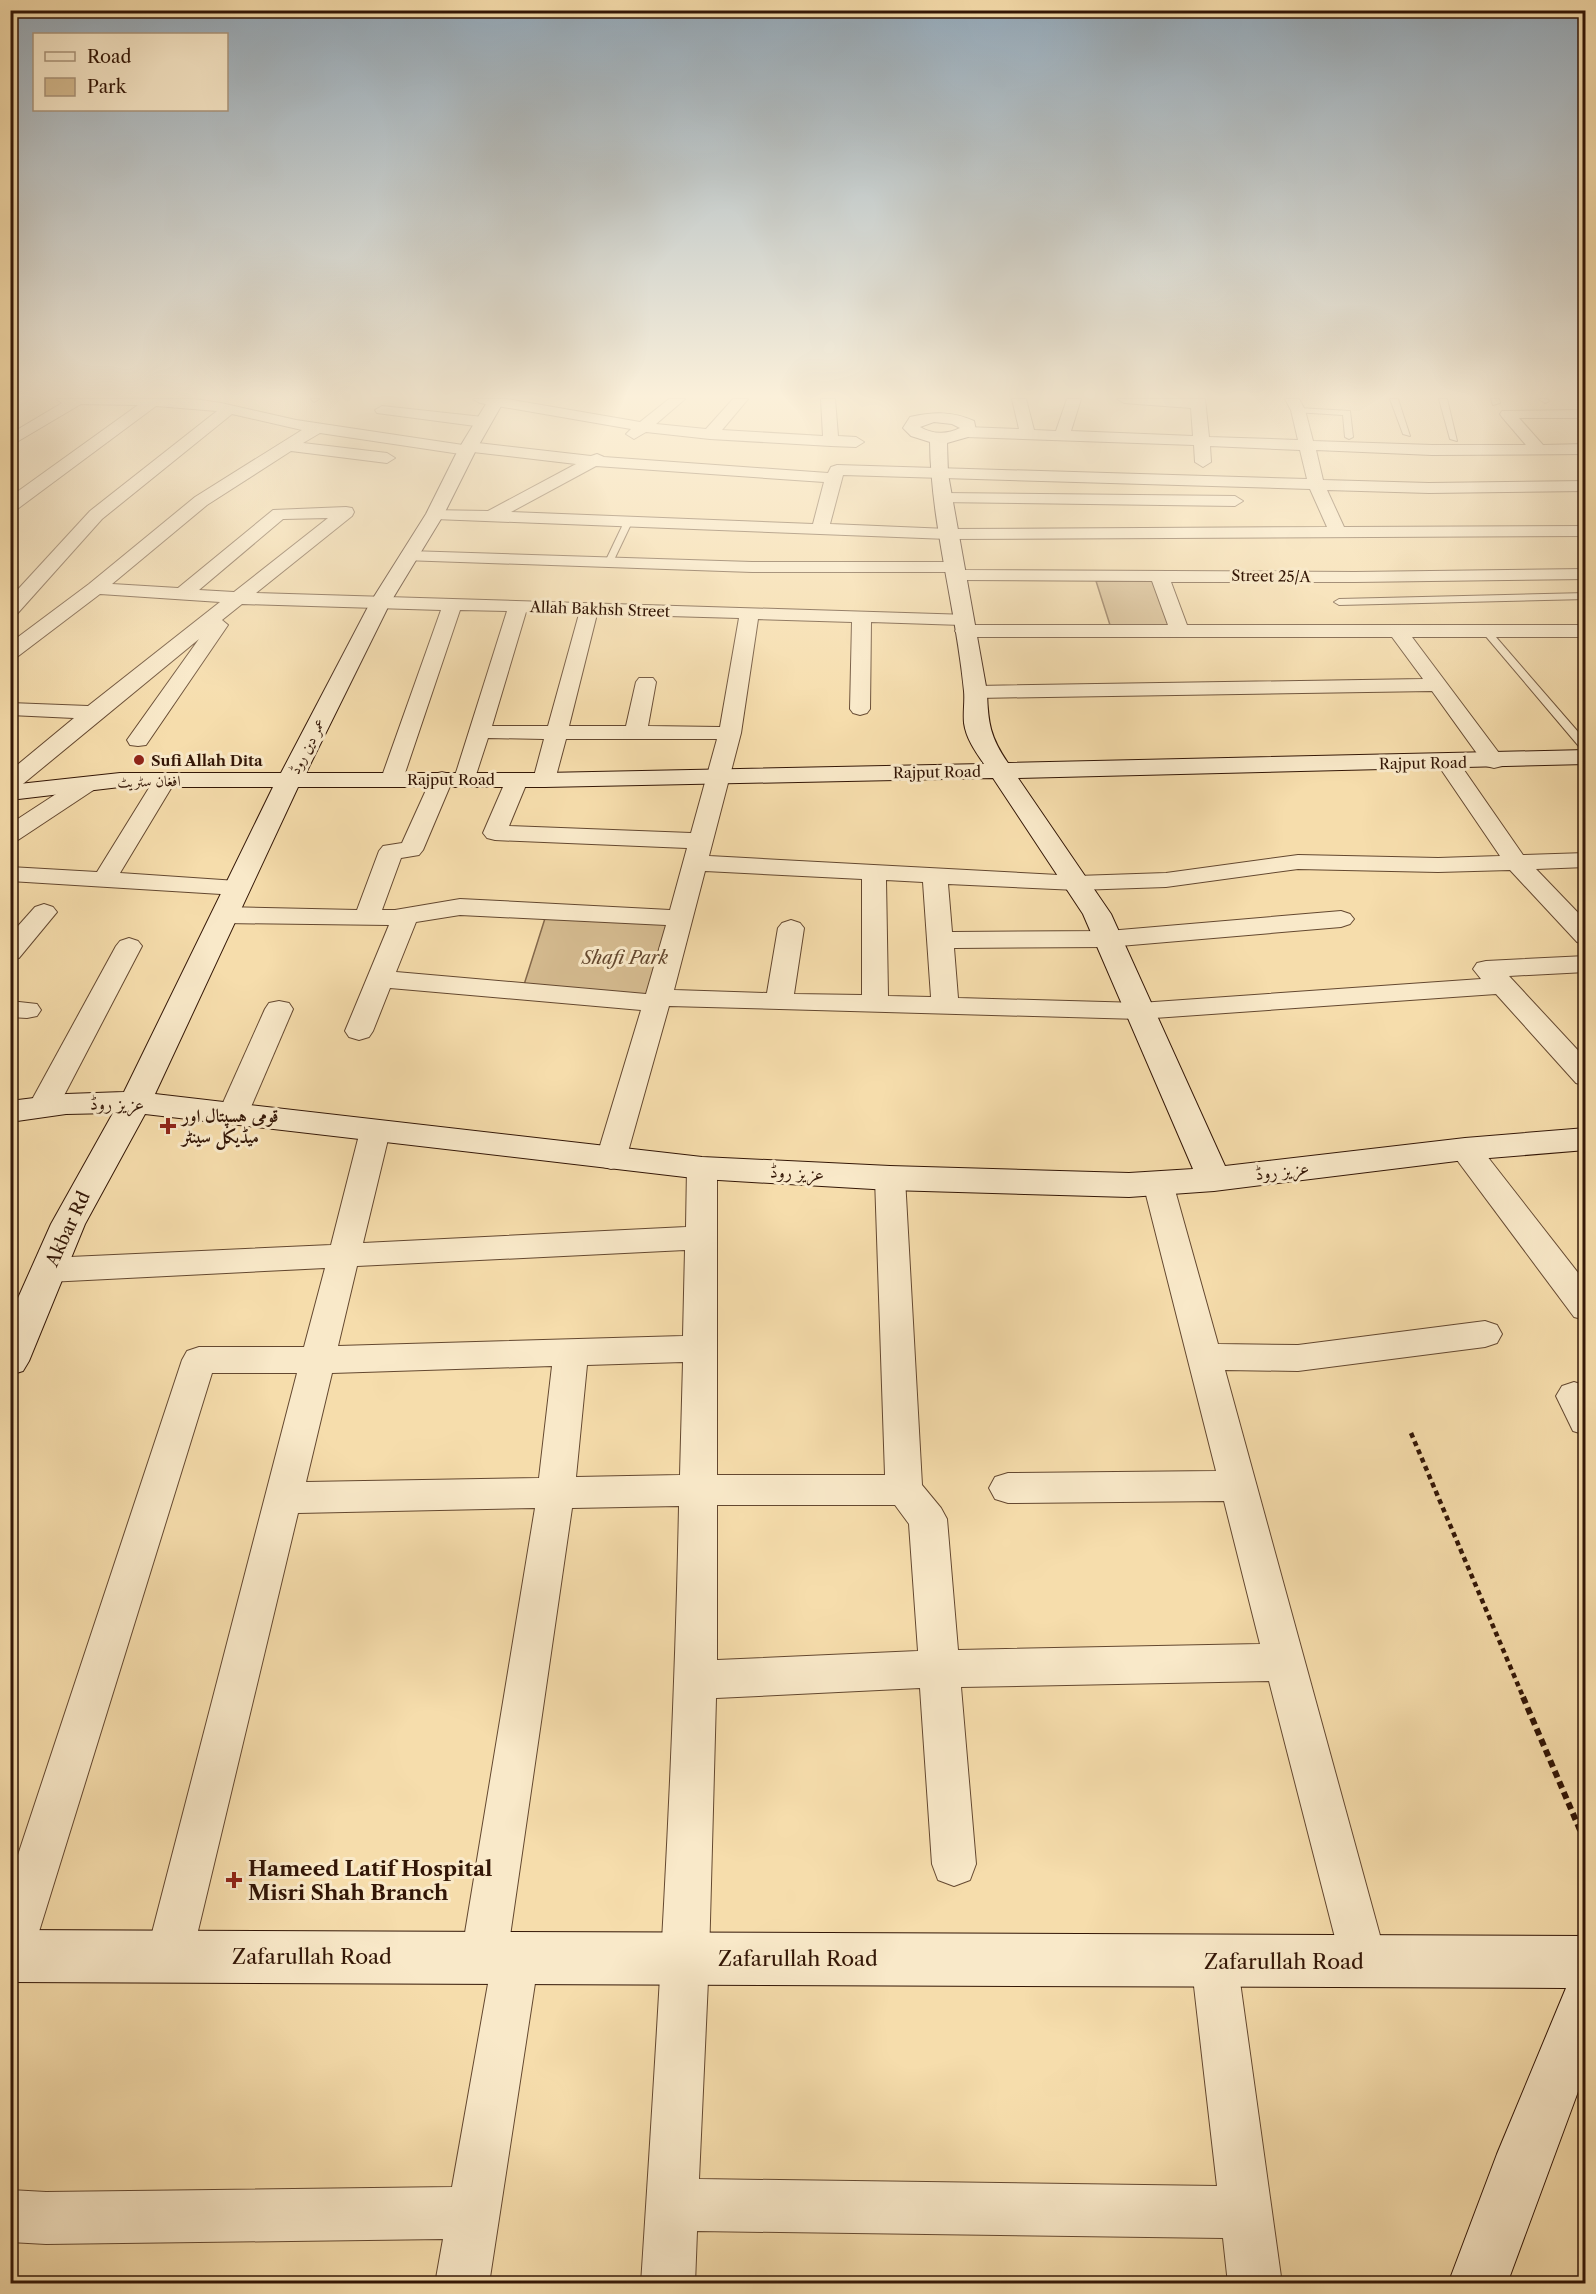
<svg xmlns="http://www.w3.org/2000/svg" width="1596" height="2294" font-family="'Libre Caslon Text',Amiri,serif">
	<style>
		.green { fill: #d5bb90; stroke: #84684b; stroke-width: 1.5 }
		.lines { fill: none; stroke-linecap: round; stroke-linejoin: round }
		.lane-casing { stroke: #644830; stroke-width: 2 }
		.street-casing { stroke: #644830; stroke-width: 2 }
		.secondary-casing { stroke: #331606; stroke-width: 2 }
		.path-far1 { stroke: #331606; stroke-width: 4.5; stroke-dasharray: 5 4; stroke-linecap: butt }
		.path { stroke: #331606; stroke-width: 6; stroke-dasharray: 7 4.5; stroke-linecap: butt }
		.lane { fill: #f9e9c9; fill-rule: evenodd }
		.street { fill: #f9e9c9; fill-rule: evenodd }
		.secondary { fill: #f9e9c9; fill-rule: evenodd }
		.poi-dot { fill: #8f2418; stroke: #f9e9c9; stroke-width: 2 }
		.labels { text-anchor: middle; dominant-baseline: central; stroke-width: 6; stroke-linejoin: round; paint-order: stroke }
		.far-street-label { font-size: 15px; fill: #331606; stroke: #f9e9c9 }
		.far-poi-label { font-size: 15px; font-weight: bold; fill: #331606; stroke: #f9e9c9; text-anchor: start }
		.park-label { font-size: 18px; font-style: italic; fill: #64482f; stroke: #f9e9c9 }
		.street-label { font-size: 18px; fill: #331606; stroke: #f9e9c9 }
		.poi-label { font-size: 18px; font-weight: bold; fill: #331606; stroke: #f9e9c9; text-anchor: start }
		.near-poi-label { font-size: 21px; font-weight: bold; fill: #331606; stroke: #f9e9c9; text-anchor: start }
		.near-street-label { font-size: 21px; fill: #331606; stroke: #f9e9c9 }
	</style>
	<rect width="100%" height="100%" fill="#f6ddac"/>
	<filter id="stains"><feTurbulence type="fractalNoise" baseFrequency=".00333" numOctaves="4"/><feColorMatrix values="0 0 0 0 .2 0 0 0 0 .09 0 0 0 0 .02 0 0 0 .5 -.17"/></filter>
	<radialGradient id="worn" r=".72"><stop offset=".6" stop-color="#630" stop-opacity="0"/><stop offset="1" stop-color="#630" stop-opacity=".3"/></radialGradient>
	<g class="green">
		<path d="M 1096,581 L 1153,581 L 1170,625 L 1110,625 Z"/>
		<path d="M 547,912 L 681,918 L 657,1003 L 522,991 Z"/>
	</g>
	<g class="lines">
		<defs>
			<g id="lane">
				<path d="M 311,399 L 319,399 L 314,402 Z"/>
				<path d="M 1390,399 L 1398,399 L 1410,436 L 1403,434 Z"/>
				<path d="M 1439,399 L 1447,399 L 1457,441 L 1450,439 Z"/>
				<path d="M 1491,399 L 1499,399 L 1500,403 L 1493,405 Z"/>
				<path d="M 1539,399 L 1547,399 L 1549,401 L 1545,403 Z"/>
				<path d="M 1298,408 L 1350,411 L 1353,437 L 1349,439 L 1345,437 L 1343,415 L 1295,412 Z"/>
				<path d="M 626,518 L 633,520 L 613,562 L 606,564 L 605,562 Z"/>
				<path d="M 1586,593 L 1586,599 L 1339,605 L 1334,602 L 1339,599 Z"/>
				<path d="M 1483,629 L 1489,629 L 1586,741 L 1586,751 L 1582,750 L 1483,633 Z"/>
			</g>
			<g id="street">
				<path d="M 56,399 L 194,399 L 221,403 L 296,420 L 463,445 L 469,442 L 591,456 L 597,454 L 604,457 L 828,473 L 831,467 L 837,465 L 1307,479 L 1300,450 L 1210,446 L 1211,462 L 1203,467 L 1195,462 L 1194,445 L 966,437 L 958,432 L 966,427 L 1019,429 L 1012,399 L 1026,399 L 1034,430 L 1056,431 L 1067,399 L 1081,399 L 1071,431 L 1193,436 L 1191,408 L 1124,403 L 1117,399 L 1205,399 L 1209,437 L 1298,440 L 1291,410 L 1285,399 L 1299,399 L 1305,410 L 1313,441 L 1432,445 L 1526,445 L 1502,417 L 1500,414 L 1502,411 L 1586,410 L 1586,418 L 1519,418 L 1543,445 L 1586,444 L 1586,454 L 1432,455 L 1316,450 L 1323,480 L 1429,483 L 1586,481 L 1586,491 L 1429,493 L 1327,490 L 1344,527 L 1586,526 L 1586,536 L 948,539 L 435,519 L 429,518 L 427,514 L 429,510 L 488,511 L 576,464 L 473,452 L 467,455 L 320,433 L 303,443 L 387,453 L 395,458 L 387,463 L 291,451 L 207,505 L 112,584 L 178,588 L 273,510 L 346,507 L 352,508 L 354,512 L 352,516 L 256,593 L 969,615 L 972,619 L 969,623 L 962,625 L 871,622 L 870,709 L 867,713 L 860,715 L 853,713 L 850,709 L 852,622 L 758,619 L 741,733 L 709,856 L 1077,876 L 1166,873 L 1298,855 L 1438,858 L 1500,856 L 1436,762 L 1439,757 L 1447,755 L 1455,757 L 1523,855 L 1586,853 L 1586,867 L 1536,869 L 1586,921 L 1586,945 L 1577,942 L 1510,870 L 1438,872 L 1298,869 L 1166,887 L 1077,890 L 948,884 L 952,932 L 1108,931 L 1341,911 L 1350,914 L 1354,919 L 1350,924 L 1341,927 L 1108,947 L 954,948 L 958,998 L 1140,1003 L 1481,979 L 1473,969 L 1477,963 L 1486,961 L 1586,956 L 1586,972 L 1509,976 L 1586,1059 L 1586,1086 L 1576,1083 L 1496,994 L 1140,1019 L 669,1006 L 626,1159 L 622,1166 L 611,1169 L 600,1166 L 596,1159 L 641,1010 L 390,988 L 373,1031 L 369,1037 L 359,1040 L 349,1037 L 345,1031 L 389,925 L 224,923 L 215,920 L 211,915 L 215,910 L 224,907 L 357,910 L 379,851 L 383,846 L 402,843 L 431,779 L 434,774 L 442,772 L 450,774 L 453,779 L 423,850 L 419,855 L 401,858 L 382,910 L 395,910 L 460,899 L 670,910 L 687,848 L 495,840 L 487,838 L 483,833 L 506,780 L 509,775 L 517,773 L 525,775 L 528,780 L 509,826 L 691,833 L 717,739 L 566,739 L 555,780 L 552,785 L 544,787 L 536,785 L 533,780 L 544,739 L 488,738 L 473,784 L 465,786 L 457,784 L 454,779 L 507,611 L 460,610 L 403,779 L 400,784 L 392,786 L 384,784 L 381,779 L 441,610 L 242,604 L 222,620 L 228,625 L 146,745 L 138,746 L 130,745 L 127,740 L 199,639 L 18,788 L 10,790 L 10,771 L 74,718 L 10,715 L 10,703 L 88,706 L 220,602 L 100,594 L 17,657 L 10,659 L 10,643 L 89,584 L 195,497 L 302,430 L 232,414 L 102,519 L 17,614 L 10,616 L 10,598 L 90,511 L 217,411 L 156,406 L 16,510 L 10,511 L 10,497 L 138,405 L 81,404 L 10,446 L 10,434 L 62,403 ZM 596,466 L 824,482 L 813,524 L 511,512 ZM 843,475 L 1310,489 L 1327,527 L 948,529 L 830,524 ZM 328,518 L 234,592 L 199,590 L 283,519 ZM 526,612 L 579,614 L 548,726 L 492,726 ZM 597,614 L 739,618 L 720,727 L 648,726 L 656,682 L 653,678 L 639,678 L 636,682 L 626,726 L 569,726 ZM 705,871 L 862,879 L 862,995 L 794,994 L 804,928 L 800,923 L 791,920 L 782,923 L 778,928 L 767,993 L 674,990 ZM 886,880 L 923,882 L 931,997 L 888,996 ZM 460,915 L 666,925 L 646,994 L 396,972 L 416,922 Z"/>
				<path d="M 473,399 L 507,399 L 640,422 L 669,399 L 685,399 L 656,424 L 706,429 L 733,399 L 748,399 L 722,430 L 823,436 L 821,399 L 835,399 L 838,436 L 856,437 L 864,442 L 856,447 L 831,446 L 710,439 L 646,432 L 634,439 L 626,434 L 631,429 L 480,403 Z"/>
				<path d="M 382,406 L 483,417 L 491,422 L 483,427 L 377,413 L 375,410 Z"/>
				<path d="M 943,493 L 1235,496 L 1243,501 L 1235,506 L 937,502 L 935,498 L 937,494 Z"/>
				<path d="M 409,551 L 752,562 L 955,562 L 961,563 L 964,567 L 962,570 L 1355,572 L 1586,569 L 1586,579 L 1355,582 L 1171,582 L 1187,625 L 1586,625 L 1586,637 L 1412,637 L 1505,761 L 1502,766 L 1494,768 L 1486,766 L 1432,691 L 976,698 L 969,696 L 966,692 L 969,688 L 976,686 L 1423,679 L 1392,637 L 965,637 L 958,635 L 955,631 L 958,627 L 965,625 L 1168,625 L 1152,581 L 956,580 L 950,579 L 947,575 L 949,572 L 752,572 L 403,560 L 400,556 L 403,552 Z"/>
				<path d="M 165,773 L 173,775 L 176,780 L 120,873 L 237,881 L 246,883 L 249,888 L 246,893 L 237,895 L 10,881 L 10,867 L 97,872 L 157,775 Z"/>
				<path d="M 87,777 L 95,779 L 98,784 L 95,789 L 18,840 L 10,842 L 10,824 L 79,779 Z"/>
				<path d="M 44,904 L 53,907 L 57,912 L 19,958 L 10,960 L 10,935 L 35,907 Z"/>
				<path d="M 129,938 L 138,941 L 142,946 L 58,1107 L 53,1114 L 43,1116 L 33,1114 L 28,1107 L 116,946 L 120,941 Z"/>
				<path d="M 10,1001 L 37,1004 L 41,1010 L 37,1016 L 27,1018 L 10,1017 Z"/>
				<path d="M 279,1001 L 289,1003 L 293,1009 L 248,1114 L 243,1121 L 233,1124 L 223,1121 L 218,1114 L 265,1009 L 269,1003 Z"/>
				<path d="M 375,1121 L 385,1124 L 390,1131 L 363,1243 L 686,1227 L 687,1168 L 691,1161 L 702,1158 L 713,1161 L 717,1168 L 717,1475 L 885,1475 L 875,1178 L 879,1171 L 890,1168 L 901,1171 L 905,1178 L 922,1485 L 941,1508 L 947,1519 L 958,1650 L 1260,1644 L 1224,1501 L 1008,1503 L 995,1499 L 989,1488 L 995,1477 L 1008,1473 L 1216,1471 L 1143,1183 L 1147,1176 L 1158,1172 L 1169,1176 L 1173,1183 L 1218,1344 L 1298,1345 L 1485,1321 L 1497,1325 L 1502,1334 L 1497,1343 L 1485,1347 L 1298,1371 L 1225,1370 L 1387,1961 L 1381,1978 L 1364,1984 L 1347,1978 L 1341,1961 L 1269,1681 L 961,1687 L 976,1864 L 970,1880 L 954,1886 L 938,1880 L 932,1864 L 920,1688 L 716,1698 L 709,1958 L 699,2179 L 1217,2186 L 1191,1960 L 1197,1943 L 1214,1937 L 1231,1943 L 1237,1960 L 1282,2284 L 1228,2284 L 1223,2238 L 697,2231 L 695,2284 L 641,2284 C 658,2024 674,1765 679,1506 L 572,1508 L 510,1936 L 516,1934 L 532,1941 L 539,1957 L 489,2284 L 435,2284 L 443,2239 L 46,2244 L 10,2242 L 10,2190 L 46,2192 L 452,2187 L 489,1978 L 484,1980 L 468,1973 L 461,1957 L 535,1508 L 298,1513 L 192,1956 L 185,1972 L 169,1979 L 153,1972 L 146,1956 L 297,1373 L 212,1373 L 33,1951 L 26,1967 L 10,1974 L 10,1879 L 182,1360 L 187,1351 L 199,1347 L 304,1347 L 325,1268 L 48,1282 L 36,1278 L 32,1270 L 36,1262 L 48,1258 L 331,1245 L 360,1131 L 365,1124 ZM 685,1250 L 683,1336 L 338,1346 L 357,1266 ZM 683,1362 L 680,1475 L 576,1477 L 587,1365 ZM 552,1366 L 539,1478 L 306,1482 L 332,1373 ZM 717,1505 L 895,1505 L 909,1524 L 918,1651 L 717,1660 Z"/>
				<path d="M 1465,1139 L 1476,1142 L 1586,1283 L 1586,1320 L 1574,1317 L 1454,1156 L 1450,1149 L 1454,1142 Z"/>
				<path d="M 1574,1382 L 1586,1386 L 1586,1435 L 1573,1431 L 1556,1396 L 1562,1386 Z"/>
			</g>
			<g id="secondary">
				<path d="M 489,399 L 505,399 L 476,450 L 444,514 L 390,603 L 306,773 L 544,773 L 984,764 C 975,751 966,738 964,723 C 963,712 965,701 964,691 C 956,607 931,526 930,442 L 911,436 L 903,428 L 910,417 C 933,412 952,411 974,421 L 976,430 L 968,437 L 947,443 L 948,474 L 987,692 C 988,723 990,737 1008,763 L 1586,750 L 1586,764 L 1018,778 L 1111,914 L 1225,1166 L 1465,1138 L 1586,1128 L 1586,1150 L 1465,1160 L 1214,1191 L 1129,1197 L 890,1190 L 702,1179 L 145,1114 L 85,1224 L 29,1361 L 23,1371 L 10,1375 L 10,1316 L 51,1224 L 113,1113 L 66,1114 L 10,1122 L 10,1101 L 66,1094 L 124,1092 L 273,787 L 120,787 L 10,800 L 10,785 L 120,773 L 281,773 L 370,603 L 426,514 L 458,450 ZM 934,422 L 952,424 L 960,428 C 947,435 932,434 920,427 ZM 993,778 L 1083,914 L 1193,1169 L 1129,1173 L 890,1166 L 702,1157 L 155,1094 L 298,787 L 544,787 Z"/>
				<path d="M 10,1930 L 1586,1936 L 1586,2070 L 1507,2284 L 1448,2284 L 1497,2154 L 1566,1988 L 10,1982 Z"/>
			</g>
		</defs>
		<use href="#lane" class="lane-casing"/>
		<use href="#street" class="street-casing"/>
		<use href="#secondary" class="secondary-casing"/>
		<path class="path-far1" d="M 1411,1433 L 1524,1699"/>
		<path class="path" d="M 1523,1697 L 1586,1844"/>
		<use href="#lane" class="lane"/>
		<use href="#street" class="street"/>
		<use href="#secondary" class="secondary"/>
	</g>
	<linearGradient id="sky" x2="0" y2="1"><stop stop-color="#93a9ba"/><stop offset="0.55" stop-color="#fbf0da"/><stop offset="1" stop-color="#fbf0da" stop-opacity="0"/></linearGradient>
	<rect width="1596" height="720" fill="url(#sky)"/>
	<g class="poi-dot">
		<circle cx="139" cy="760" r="6"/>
		<path d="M165 1117h6v6h6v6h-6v6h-6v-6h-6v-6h6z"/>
		<path d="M231 1871h6v6h6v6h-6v6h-6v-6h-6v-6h6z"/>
	</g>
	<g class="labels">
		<g class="far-street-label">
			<text transform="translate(1271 576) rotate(1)">Street 25/A</text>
			<text transform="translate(600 609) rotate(2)">Allah Bakhsh Street</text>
			<text transform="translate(307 746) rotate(-63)">عمر دین روڈ</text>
			<text transform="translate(1423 763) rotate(-1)">Rajput Road</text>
			<text transform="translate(937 772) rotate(-1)">Rajput Road</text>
			<text x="451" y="779">Rajput Road</text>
			<text transform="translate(149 781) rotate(-1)">افغان سٹریٹ</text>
		</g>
		<g class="far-poi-label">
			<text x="151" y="760">Sufi Allah Dita</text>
		</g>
		<g class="park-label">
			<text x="625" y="958">Shafi Park</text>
		</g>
		<g class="street-label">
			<text transform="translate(117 1104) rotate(1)">عزیز روڈ</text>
			<text transform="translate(1282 1171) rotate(-7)">عزیز روڈ</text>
			<text transform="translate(797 1173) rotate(3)">عزیز روڈ</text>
			<text transform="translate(68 1229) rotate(-65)">Akbar Rd</text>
		</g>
		<g class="poi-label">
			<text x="182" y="1116">قومی ہسپتال اور<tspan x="182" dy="21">میڈیکل سینٹر</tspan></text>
		</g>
		<g class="near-poi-label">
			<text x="248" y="1868">Hameed Latif Hospital<tspan x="248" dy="24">Misri Shah Branch</tspan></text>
		</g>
		<g class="near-street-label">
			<text x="312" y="1956">Zafarullah Road</text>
			<text x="798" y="1958">Zafarullah Road</text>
			<text x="1284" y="1961">Zafarullah Road</text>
		</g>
	</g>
	<rect width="1596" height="2294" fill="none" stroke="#f6ddac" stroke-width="36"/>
	<rect x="12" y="12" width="1572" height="2270" fill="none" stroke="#331606" stroke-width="3"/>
	<rect x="18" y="18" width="1560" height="2258" fill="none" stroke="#331606" stroke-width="1.5"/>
	<rect x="33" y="33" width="195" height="78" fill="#f9e9c9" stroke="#aa957b" stroke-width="1.5"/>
	<rect x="45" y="52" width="30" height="9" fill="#f9e9c9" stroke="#aa957b" stroke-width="1.5"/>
	<text x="87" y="63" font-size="18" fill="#331606">Road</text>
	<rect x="45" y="78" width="30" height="18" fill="#d5bb90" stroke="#aa957b" stroke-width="1.5"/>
	<text x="87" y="93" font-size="18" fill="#331606">Park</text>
	<rect width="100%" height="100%" filter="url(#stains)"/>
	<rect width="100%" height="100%" fill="url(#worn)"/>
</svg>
